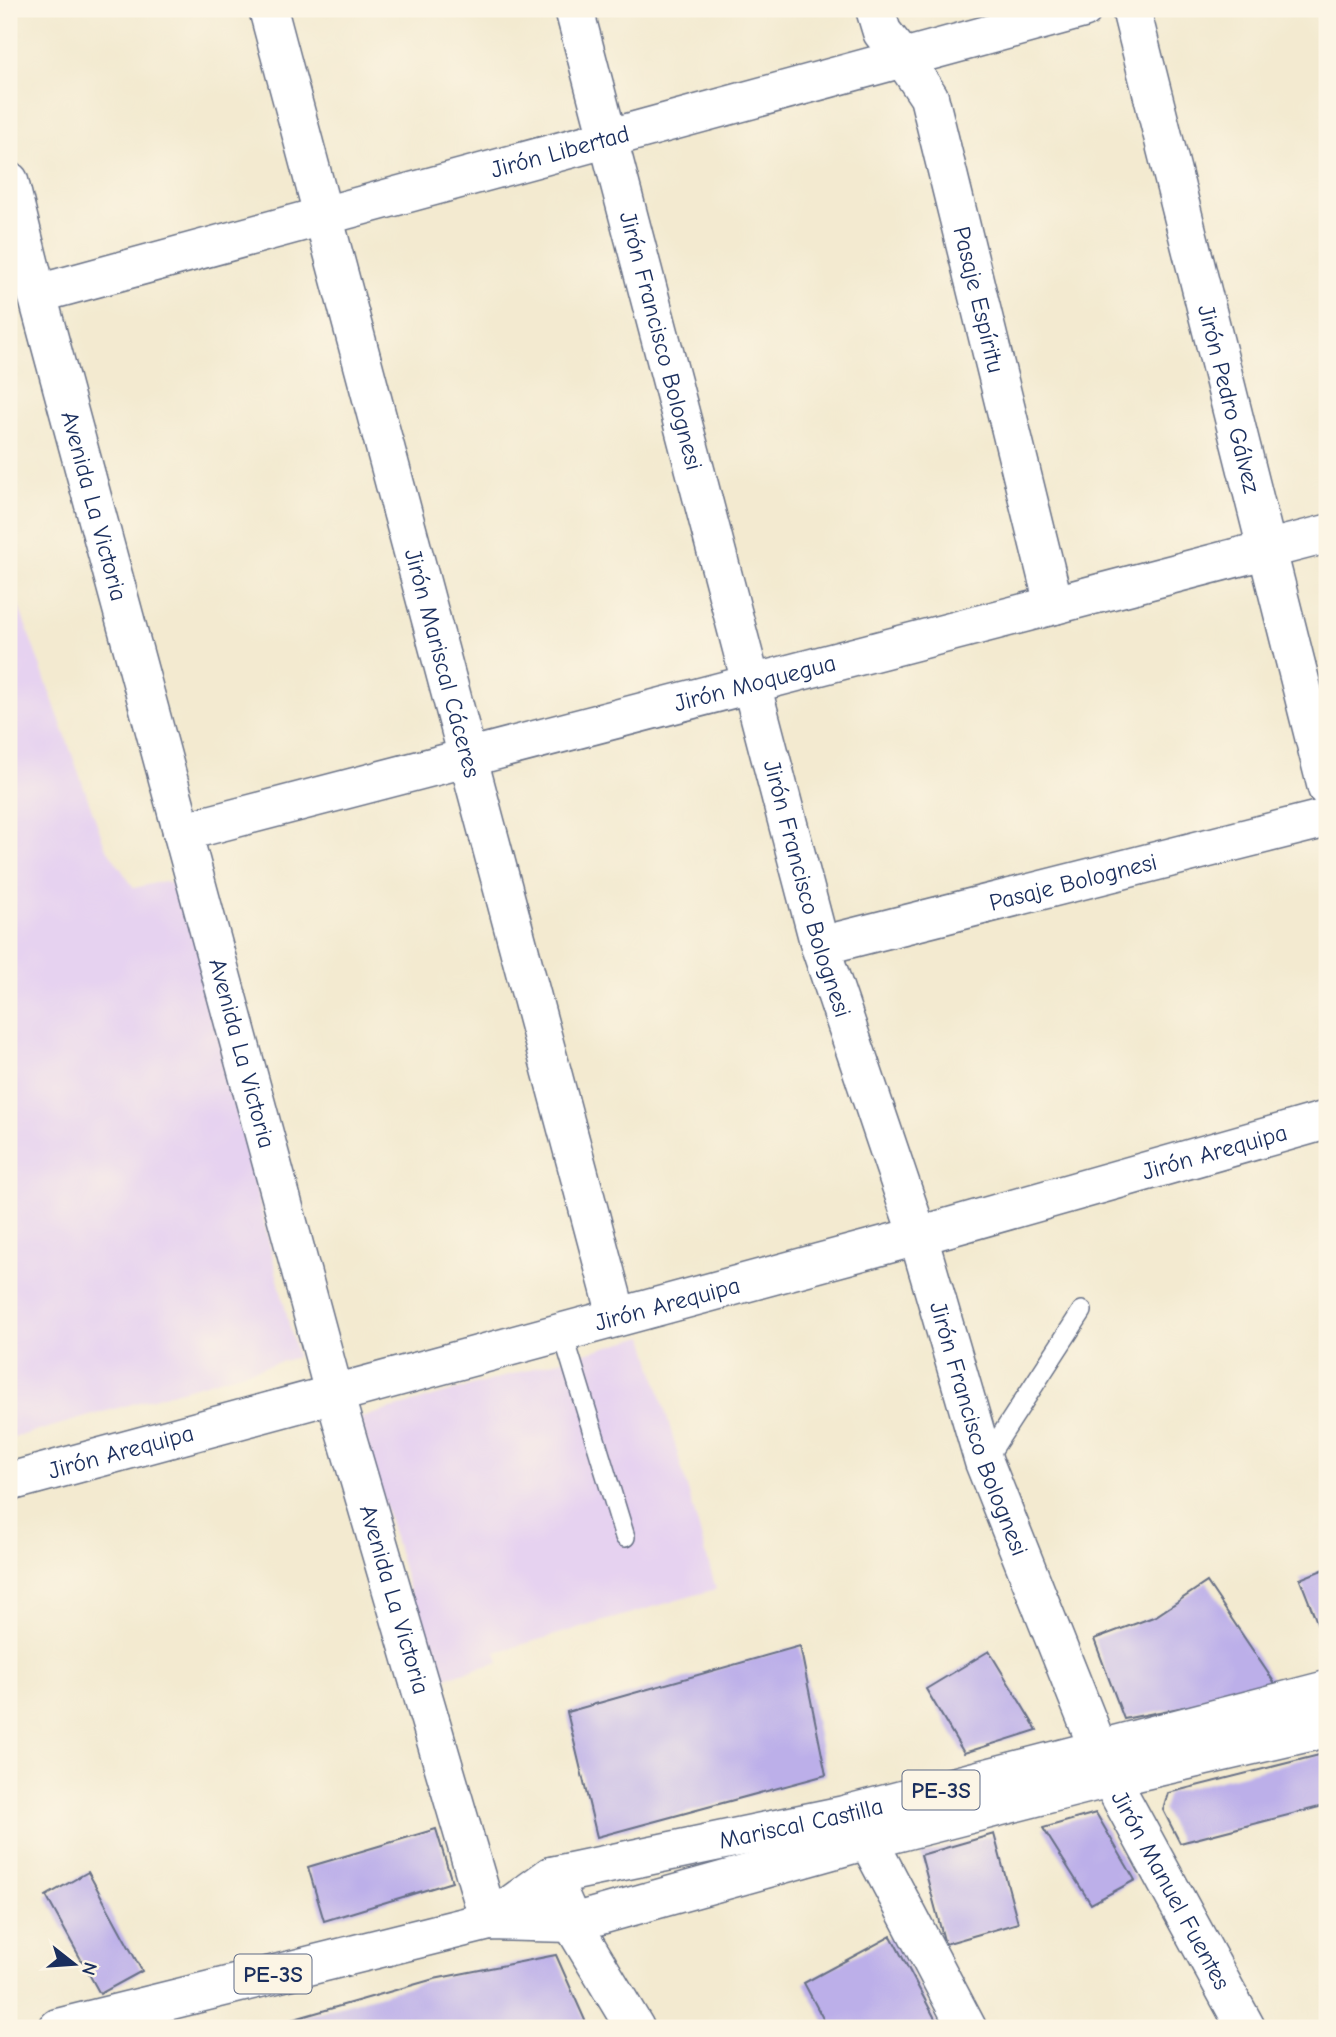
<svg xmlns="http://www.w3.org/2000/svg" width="1336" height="2037" font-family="'Comic Neue',sans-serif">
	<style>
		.built { fill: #e6d2f0 }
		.building { fill: #bcafe9 }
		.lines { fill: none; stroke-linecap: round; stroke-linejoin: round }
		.lane-casing { stroke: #677086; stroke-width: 22 }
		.street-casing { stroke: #677086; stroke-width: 41 }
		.highway-casing { stroke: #677086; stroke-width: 41 }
		.lane { stroke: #fff; stroke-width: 19 }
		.street { stroke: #fff; stroke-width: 38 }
		.highway { stroke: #fff; stroke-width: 38 }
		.labels { text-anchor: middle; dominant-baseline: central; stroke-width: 6; stroke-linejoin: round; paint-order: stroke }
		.shield { fill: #fcf5e5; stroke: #5e6a86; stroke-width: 2 }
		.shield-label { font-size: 23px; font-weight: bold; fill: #1b2f5e }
		.street-label { font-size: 24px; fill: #1b2f5e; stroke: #fcf5e5 }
	</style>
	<rect width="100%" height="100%" fill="#fcf5e5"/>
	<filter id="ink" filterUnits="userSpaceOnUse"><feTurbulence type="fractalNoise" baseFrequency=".0143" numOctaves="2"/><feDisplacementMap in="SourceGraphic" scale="14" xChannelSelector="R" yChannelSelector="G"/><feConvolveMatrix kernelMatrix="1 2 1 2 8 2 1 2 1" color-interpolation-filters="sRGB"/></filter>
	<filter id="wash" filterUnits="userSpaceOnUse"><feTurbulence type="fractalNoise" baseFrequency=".00686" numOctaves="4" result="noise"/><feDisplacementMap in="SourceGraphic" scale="28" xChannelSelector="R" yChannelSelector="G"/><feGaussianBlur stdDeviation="1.57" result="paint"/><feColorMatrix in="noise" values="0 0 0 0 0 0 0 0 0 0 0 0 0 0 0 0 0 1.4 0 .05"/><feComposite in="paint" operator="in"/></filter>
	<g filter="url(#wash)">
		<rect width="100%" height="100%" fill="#f3ead0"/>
		<g class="built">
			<path d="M 9,579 L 105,846 L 134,888 L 164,881 L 182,887 L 297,1357 L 9,1439 Z"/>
			<path d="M 644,1336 L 716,1589 L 496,1652 L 499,1662 L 435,1681 L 360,1418 Z"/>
		</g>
		<g id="blocks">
			<g class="building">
				<path d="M 1327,1568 L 1327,1648 L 1300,1579 Z"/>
				<path d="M 1207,1582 L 1276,1685 L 1214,1701 L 1124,1719 L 1094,1639 L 1156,1616 Z"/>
				<path d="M 800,1646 L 826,1775 L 597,1837 L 567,1712 Z"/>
				<path d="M 989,1651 L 1037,1730 L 964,1753 L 926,1689 Z"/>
				<path d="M 1327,1753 L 1327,1805 L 1180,1843 L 1163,1810 L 1168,1793 Z"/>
				<path d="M 1096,1813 L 1135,1880 L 1091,1904 L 1043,1828 Z"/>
				<path d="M 436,1829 L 452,1882 L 324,1921 L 308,1867 Z"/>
				<path d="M 994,1834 L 1018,1923 L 945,1944 L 921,1855 Z"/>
				<path d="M 88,1872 L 142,1971 L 100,1994 L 46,1896 Z"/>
				<path d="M 891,1936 L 940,2028 L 828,2028 L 804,1983 Z"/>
				<path d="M 556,1955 L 588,2027 L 586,2028 L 263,2028 L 434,1979 Z"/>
			</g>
		</g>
	</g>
	<g filter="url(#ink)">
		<use href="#blocks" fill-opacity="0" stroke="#677086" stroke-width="2"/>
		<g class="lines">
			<defs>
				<g id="lane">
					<path d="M 562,1331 L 625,1537"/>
					<path d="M 984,1462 L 1082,1311"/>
				</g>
				<g id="street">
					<path id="s1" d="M 268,9 L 617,1316"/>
					<path id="s2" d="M 574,9 L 820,946 L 918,1236 L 984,1462 L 1110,1778 L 1246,2028"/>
					<path id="s3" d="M 875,9 L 882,32 L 903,58 L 929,97 L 1054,605"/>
					<path id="s4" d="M 1131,9 L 1327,788"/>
					<path id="s5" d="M 9,181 L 37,294 L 334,1393 L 489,1921"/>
					<path id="s6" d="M 37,294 L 1083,9"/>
					<path id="s7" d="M 182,832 L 1327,534"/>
					<path id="s8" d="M 820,946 L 1327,818"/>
					<path id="s9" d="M 9,1482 L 918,1236 L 1327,1120"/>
					<path d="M 868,1840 L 967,2028"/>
					<path d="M 551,1876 L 572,1923 L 635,2028"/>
				</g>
				<g id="highway">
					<path id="s10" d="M 489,1921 L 551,1876 L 844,1815 L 1327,1690"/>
					<path d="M 58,2028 L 489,1921 L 572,1923 L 868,1840 L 1110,1778 L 1327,1728"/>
				</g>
			</defs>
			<use href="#lane" class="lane-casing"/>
			<use href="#street" class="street-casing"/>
			<use href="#highway" class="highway-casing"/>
			<use href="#lane" class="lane"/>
			<use href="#street" class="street"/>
			<use href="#highway" class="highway"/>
		</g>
	</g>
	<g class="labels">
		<g class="shield">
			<rect x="902.5" y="1770.5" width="77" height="39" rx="5"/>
			<rect x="234.5" y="1954.5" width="77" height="39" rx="5"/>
		</g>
		<g class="shield-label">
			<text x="941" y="1790">PE-3S</text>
			<text x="273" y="1974">PE-3S</text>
		</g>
		<g class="street-label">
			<text stroke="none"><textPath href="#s6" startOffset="542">Jirón Libertad</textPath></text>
			<text stroke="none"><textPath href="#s3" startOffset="313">Pasaje Espíritu</textPath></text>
			<text stroke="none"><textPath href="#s2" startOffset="343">Jirón Francisco Bolognesi</textPath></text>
			<text stroke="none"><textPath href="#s4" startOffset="402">Jirón Pedro Gálvez</textPath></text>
			<text stroke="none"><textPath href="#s5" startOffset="336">Avenida La Victoria</textPath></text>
			<text stroke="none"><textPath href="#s1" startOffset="677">Jirón Mariscal Cáceres</textPath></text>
			<text stroke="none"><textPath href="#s7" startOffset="592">Jirón Moquegua</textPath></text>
			<text stroke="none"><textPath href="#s8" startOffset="261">Pasaje Bolognesi</textPath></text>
			<text stroke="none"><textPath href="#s2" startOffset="910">Jirón Francisco Bolognesi</textPath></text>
			<text stroke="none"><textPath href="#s5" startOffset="903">Avenida La Victoria</textPath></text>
			<text stroke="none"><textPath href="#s9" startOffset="1250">Jirón Arequipa</textPath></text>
			<text stroke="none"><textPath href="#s9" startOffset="682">Jirón Arequipa</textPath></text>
			<text stroke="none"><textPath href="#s2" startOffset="1477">Jirón Francisco Bolognesi</textPath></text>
			<text stroke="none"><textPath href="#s9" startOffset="116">Jirón Arequipa</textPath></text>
			<text stroke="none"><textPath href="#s5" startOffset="1470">Avenida La Victoria</textPath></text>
			<text stroke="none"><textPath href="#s10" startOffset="332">Mariscal Castilla</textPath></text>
			<text stroke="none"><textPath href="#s2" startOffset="1978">Jirón Manuel Fuentes</textPath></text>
		</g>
	</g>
	<rect width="1336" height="2037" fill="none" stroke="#fcf5e5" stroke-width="35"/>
	<g transform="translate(74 1964) rotate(107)" stroke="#fcf5e5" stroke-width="5" paint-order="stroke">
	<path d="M0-5L12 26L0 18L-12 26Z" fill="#1b2f5e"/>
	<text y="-10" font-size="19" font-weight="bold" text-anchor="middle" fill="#1b2f5e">N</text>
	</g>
</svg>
